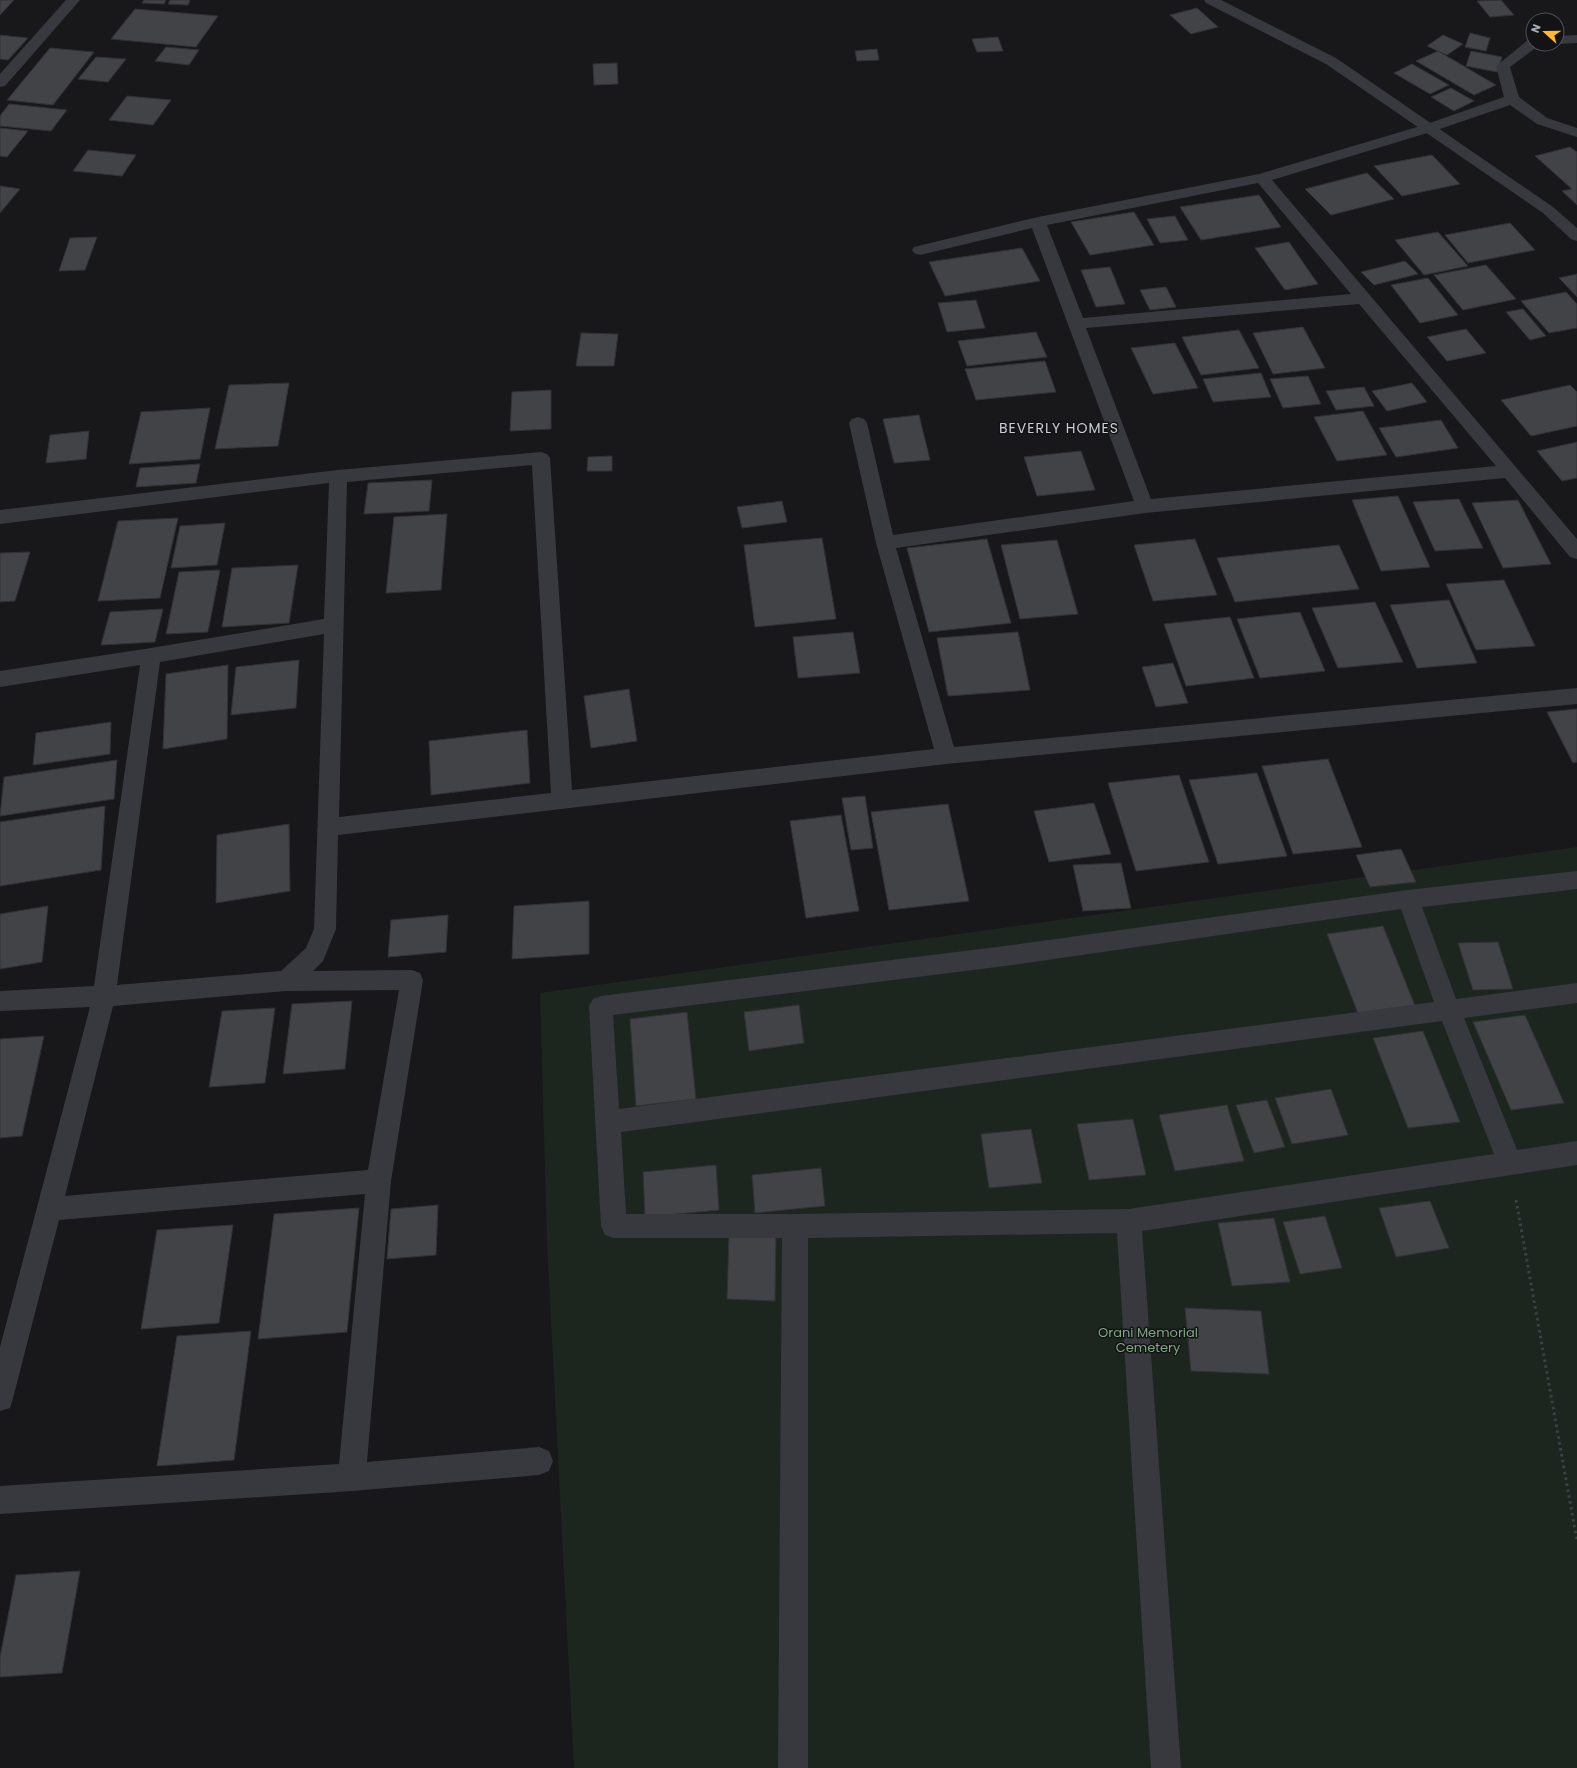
<svg xmlns="http://www.w3.org/2000/svg" width="1577" height="1768" font-family="Poppins,sans-serif">
	<style>
		.green { fill: #1d261e }
		.building { fill: #424347; stroke: #323136 }
		.lines { fill: none; stroke-linecap: round; stroke-linejoin: round }
		.path { stroke: #3e4046; stroke-width: 3; stroke-dasharray: 2.5 3.5; stroke-linecap: butt }
		.service { fill: #38393f; fill-rule: evenodd }
		.minor { fill: #38393f; fill-rule: evenodd }
		.tertiary { fill: #38393f; fill-rule: evenodd }
		.labels { text-anchor: middle; dominant-baseline: central; stroke-width: 3; stroke-linejoin: round; paint-order: stroke }
		.park-label { font-size: 13px; fill: #7fa782; stroke: #131315 }
		.neighbourhood-label { font-size: 14px; letter-spacing: 1px; fill: #cacdd6; stroke: #131315 }
	</style>
	<rect width="100%" height="100%" fill="#18181a"/>
	<path class="green" d="M 1577,847 L 1577,1768 L 574,1768 L 547,1242 L 540,993 Z"/>
	<g class="building">
		<path d="M 0,0 L 14,0 L 0,15 Z"/>
		<path d="M 144,0 L 166,0 L 164,4 L 142,3 Z"/>
		<path d="M 170,0 L 190,0 L 188,5 L 168,4 Z"/>
		<path d="M 1501,0 L 1514,15 L 1490,17 L 1477,1 Z"/>
		<path d="M 1197,8 L 1218,27 L 1191,34 L 1170,15 Z"/>
		<path d="M 135,9 L 218,16 L 196,47 L 111,39 Z"/>
		<path d="M 1470,33 L 1490,38 L 1486,51 L 1465,47 Z"/>
		<path d="M 0,35 L 28,38 L 8,60 L 0,59 Z"/>
		<path d="M 1443,35 L 1463,44 L 1447,55 L 1427,46 Z"/>
		<path d="M 998,37 L 1003,51 L 977,52 L 972,39 Z"/>
		<path d="M 166,47 L 199,50 L 189,65 L 155,61 Z"/>
		<path d="M 50,48 L 94,52 L 53,105 L 7,100 Z"/>
		<path d="M 877,49 L 879,60 L 857,61 L 855,51 Z"/>
		<path d="M 1438,51 L 1496,85 L 1474,95 L 1416,61 Z"/>
		<path d="M 1471,51 L 1502,57 L 1497,72 L 1466,66 Z"/>
		<path d="M 96,57 L 126,59 L 108,82 L 78,79 Z"/>
		<path d="M 617,63 L 618,84 L 594,85 L 593,64 Z"/>
		<path d="M 1412,64 L 1449,85 L 1430,94 L 1394,73 Z"/>
		<path d="M 1451,88 L 1474,101 L 1454,111 L 1431,97 Z"/>
		<path d="M 127,96 L 171,100 L 153,125 L 109,120 Z"/>
		<path d="M 9,104 L 67,110 L 51,131 L 0,126 L 0,116 Z"/>
		<path d="M 0,128 L 28,131 L 7,157 L 0,156 Z"/>
		<path d="M 1570,147 L 1577,152 L 1577,205 L 1562,191 L 1572,189 L 1535,156 Z"/>
		<path d="M 88,150 L 136,155 L 122,176 L 73,171 Z"/>
		<path d="M 1432,155 L 1460,184 L 1402,196 L 1374,166 Z"/>
		<path d="M 1367,173 L 1394,199 L 1331,215 L 1305,189 Z"/>
		<path d="M 0,186 L 20,189 L 0,213 Z"/>
		<path d="M 1259,195 L 1281,227 L 1201,240 L 1180,207 Z"/>
		<path d="M 1134,212 L 1154,245 L 1090,255 L 1071,222 Z"/>
		<path d="M 1175,216 L 1188,240 L 1160,243 L 1147,219 Z"/>
		<path d="M 1510,223 L 1535,250 L 1468,263 L 1445,235 Z"/>
		<path d="M 1438,232 L 1468,266 L 1424,275 L 1395,240 Z"/>
		<path d="M 97,237 L 85,270 L 59,271 L 70,238 Z"/>
		<path d="M 1289,242 L 1318,284 L 1285,290 L 1255,248 Z"/>
		<path d="M 1022,248 L 1040,281 L 945,296 L 929,262 Z"/>
		<path d="M 1405,261 L 1418,274 L 1374,285 L 1361,272 Z"/>
		<path d="M 1486,265 L 1516,299 L 1463,310 L 1434,275 Z"/>
		<path d="M 1110,267 L 1125,304 L 1096,307 L 1081,270 Z"/>
		<path d="M 1577,274 L 1577,297 L 1559,278 Z"/>
		<path d="M 1428,278 L 1458,315 L 1420,323 L 1391,285 Z"/>
		<path d="M 1166,287 L 1176,307 L 1150,310 L 1140,290 Z"/>
		<path d="M 1566,292 L 1577,304 L 1577,328 L 1549,333 L 1521,301 Z"/>
		<path d="M 976,300 L 985,328 L 947,332 L 938,303 Z"/>
		<path d="M 1523,309 L 1546,336 L 1530,340 L 1506,312 Z"/>
		<path d="M 1303,327 L 1325,368 L 1273,374 L 1253,333 Z"/>
		<path d="M 1466,329 L 1486,353 L 1447,361 L 1427,337 Z"/>
		<path d="M 1239,330 L 1259,368 L 1201,375 L 1182,337 Z"/>
		<path d="M 1036,332 L 1047,357 L 967,366 L 958,341 Z"/>
		<path d="M 581,333 L 618,334 L 614,366 L 576,366 Z"/>
		<path d="M 1175,343 L 1198,388 L 1153,394 L 1131,348 Z"/>
		<path d="M 1045,361 L 1056,392 L 976,400 L 965,369 Z"/>
		<path d="M 1261,373 L 1271,397 L 1213,402 L 1203,379 Z"/>
		<path d="M 1308,376 L 1321,404 L 1283,408 L 1270,379 Z"/>
		<path d="M 289,383 L 278,446 L 215,449 L 229,385 Z"/>
		<path d="M 1412,383 L 1427,402 L 1387,411 L 1372,391 Z"/>
		<path d="M 1570,385 L 1577,392 L 1577,426 L 1531,436 L 1501,400 Z"/>
		<path d="M 1364,387 L 1374,406 L 1336,410 L 1326,391 Z"/>
		<path d="M 551,390 L 551,429 L 510,431 L 512,392 Z"/>
		<path d="M 210,408 L 200,459 L 129,464 L 141,412 Z"/>
		<path d="M 1363,411 L 1387,455 L 1337,461 L 1314,417 Z"/>
		<path d="M 919,415 L 930,460 L 894,463 L 883,419 Z"/>
		<path d="M 1441,420 L 1458,448 L 1396,457 L 1379,428 Z"/>
		<path d="M 89,431 L 86,459 L 46,463 L 50,435 Z"/>
		<path d="M 1577,442 L 1577,478 L 1562,481 L 1537,451 Z"/>
		<path d="M 1081,451 L 1095,490 L 1037,496 L 1024,457 Z"/>
		<path d="M 612,456 L 612,471 L 587,471 L 588,457 Z"/>
		<path d="M 200,464 L 196,483 L 136,487 L 140,468 Z"/>
		<path d="M 432,480 L 429,511 L 364,514 L 368,483 Z"/>
		<path d="M 1398,496 L 1430,567 L 1381,571 L 1352,500 Z"/>
		<path d="M 1459,499 L 1483,548 L 1435,551 L 1413,502 Z"/>
		<path d="M 1518,500 L 1551,564 L 1503,568 L 1472,503 Z"/>
		<path d="M 782,501 L 787,522 L 742,528 L 737,507 Z"/>
		<path d="M 447,514 L 441,590 L 386,593 L 394,517 Z"/>
		<path d="M 178,518 L 160,598 L 98,601 L 118,521 Z"/>
		<path d="M 225,523 L 217,565 L 171,568 L 180,526 Z"/>
		<path d="M 822,538 L 836,619 L 755,627 L 744,545 Z"/>
		<path d="M 987,539 L 1011,623 L 929,632 L 907,548 Z"/>
		<path d="M 1195,539 L 1217,595 L 1153,601 L 1134,545 Z"/>
		<path d="M 1057,540 L 1078,614 L 1020,619 L 1001,545 Z"/>
		<path d="M 1339,545 L 1359,589 L 1235,602 L 1217,558 Z"/>
		<path d="M 30,552 L 15,601 L 0,602 L 0,553 Z"/>
		<path d="M 298,565 L 289,623 L 222,627 L 232,568 Z"/>
		<path d="M 220,570 L 208,632 L 166,634 L 179,572 Z"/>
		<path d="M 1504,580 L 1535,646 L 1476,650 L 1446,584 Z"/>
		<path d="M 1449,600 L 1477,663 L 1417,668 L 1390,605 Z"/>
		<path d="M 1375,602 L 1403,662 L 1338,668 L 1312,608 Z"/>
		<path d="M 163,609 L 155,642 L 101,645 L 110,612 Z"/>
		<path d="M 1300,612 L 1325,671 L 1260,678 L 1237,619 Z"/>
		<path d="M 1230,617 L 1254,678 L 1186,686 L 1164,624 Z"/>
		<path d="M 853,632 L 860,673 L 798,678 L 793,637 Z"/>
		<path d="M 1018,632 L 1030,690 L 948,696 L 937,638 Z"/>
		<path d="M 299,660 L 296,708 L 231,715 L 236,667 Z"/>
		<path d="M 1173,663 L 1188,703 L 1156,707 L 1142,667 Z"/>
		<path d="M 228,665 L 227,739 L 163,749 L 166,674 Z"/>
		<path d="M 629,689 L 637,741 L 591,748 L 584,696 Z"/>
		<path d="M 1577,709 L 1577,762 L 1573,763 L 1547,712 Z"/>
		<path d="M 111,722 L 110,754 L 33,765 L 36,733 Z"/>
		<path d="M 527,730 L 530,783 L 431,795 L 429,741 Z"/>
		<path d="M 1328,759 L 1362,847 L 1293,854 L 1262,766 Z"/>
		<path d="M 117,760 L 114,799 L 0,816 L 4,777 Z"/>
		<path d="M 1257,773 L 1287,856 L 1218,864 L 1189,780 Z"/>
		<path d="M 1179,775 L 1209,862 L 1136,871 L 1108,783 Z"/>
		<path d="M 865,796 L 873,848 L 851,850 L 842,798 Z"/>
		<path d="M 1094,803 L 1111,854 L 1049,862 L 1034,811 Z"/>
		<path d="M 948,804 L 969,901 L 889,910 L 871,812 Z"/>
		<path d="M 105,806 L 101,870 L 0,886 L 0,822 Z"/>
		<path d="M 841,815 L 859,911 L 806,918 L 790,821 Z"/>
		<path d="M 289,824 L 290,891 L 216,903 L 217,835 Z"/>
		<path d="M 1401,849 L 1416,882 L 1370,887 L 1356,855 Z"/>
		<path d="M 1121,863 L 1131,908 L 1083,911 L 1073,865 Z"/>
		<path d="M 589,901 L 589,954 L 512,959 L 514,906 Z"/>
		<path d="M 48,906 L 42,962 L 0,969 L 0,914 Z"/>
		<path d="M 448,915 L 446,952 L 388,957 L 391,920 Z"/>
		<path d="M 1383,926 L 1416,1008 L 1359,1016 L 1327,934 Z"/>
		<path d="M 1498,942 L 1513,989 L 1473,990 L 1458,943 Z"/>
		<path d="M 352,1001 L 345,1069 L 283,1074 L 292,1004 Z"/>
		<path d="M 799,1005 L 804,1043 L 749,1051 L 744,1012 Z"/>
		<path d="M 275,1008 L 265,1083 L 209,1087 L 222,1011 Z"/>
		<path d="M 687,1012 L 696,1099 L 636,1106 L 630,1019 Z"/>
		<path d="M 1525,1015 L 1564,1103 L 1511,1110 L 1473,1022 Z"/>
		<path d="M 1423,1031 L 1460,1122 L 1408,1128 L 1373,1038 Z"/>
		<path d="M 44,1036 L 22,1136 L 0,1138 L 0,1039 Z"/>
		<path d="M 1331,1089 L 1348,1135 L 1292,1144 L 1275,1098 Z"/>
		<path d="M 1267,1100 L 1285,1147 L 1254,1153 L 1236,1105 Z"/>
		<path d="M 1227,1105 L 1244,1161 L 1175,1171 L 1159,1115 Z"/>
		<path d="M 1133,1119 L 1146,1175 L 1089,1180 L 1077,1124 Z"/>
		<path d="M 1031,1129 L 1042,1183 L 989,1188 L 981,1134 Z"/>
		<path d="M 716,1165 L 719,1210 L 645,1217 L 643,1172 Z"/>
		<path d="M 821,1168 L 825,1206 L 755,1213 L 752,1175 Z"/>
		<path d="M 1430,1201 L 1449,1248 L 1396,1257 L 1379,1208 Z"/>
		<path d="M 438,1205 L 436,1255 L 387,1259 L 391,1209 Z"/>
		<path d="M 359,1208 L 347,1332 L 258,1339 L 274,1214 Z"/>
		<path d="M 1325,1216 L 1342,1268 L 1300,1274 L 1283,1222 Z"/>
		<path d="M 1274,1218 L 1290,1282 L 1232,1286 L 1218,1223 Z"/>
		<path d="M 233,1225 L 219,1323 L 141,1329 L 157,1230 Z"/>
		<path d="M 729,1234 L 776,1236 L 775,1301 L 727,1299 Z"/>
		<path d="M 1185,1308 L 1261,1311 L 1269,1374 L 1191,1371 Z"/>
		<path d="M 251,1331 L 234,1460 L 157,1466 L 177,1336 Z"/>
		<path d="M 80,1571 L 62,1673 L 0,1677 L 0,1657 L 16,1575 Z"/>
	</g>
	<g class="lines">
		<path class="path" d="M 1516,1200 L 1577,1541"/>
		<path class="service" d="M 1577,871 L 1577,889 L 1422,907 L 1456,999 L 1577,983 L 1577,1003 L 1464,1018 L 1517,1150 L 1577,1141 L 1577,1165 L 1142,1231 L 1181,1768 L 1151,1768 L 1117,1233 L 808,1238 L 808,1768 L 778,1768 L 782,1238 L 614,1238 L 605,1235 L 601,1226 L 589,1006 L 593,999 L 601,996 L 1005,946 L 1408,890 ZM 1401,909 L 1434,1002 L 619,1109 L 613,1015 L 1005,966 ZM 1442,1021 L 1494,1154 L 1129,1209 L 795,1214 L 626,1214 L 621,1132 Z"/>
		<g class="minor">
			<path d="M 66,0 L 80,0 L 5,86 L 0,87 L 0,74 Z"/>
			<path d="M 1577,35 L 1577,43 L 1557,44 L 1556,44 L 1557,36 Z"/>
			<path d="M 1533,39 L 1533,44 L 1539,44 L 1538,46 L 1510,67 L 1519,97 L 1547,118 L 1577,128 L 1577,137 L 1537,124 L 1510,105 L 1434,131 L 1272,180 L 1577,539 L 1577,559 L 1570,557 L 1505,478 L 1145,513 L 896,548 L 954,747 L 1577,688 L 1577,704 L 946,764 L 338,835 L 336,929 L 323,961 L 313,971 L 412,970 L 420,973 L 423,980 L 391,1181 L 367,1462 L 539,1447 L 549,1451 L 553,1461 L 549,1471 L 539,1475 L 352,1491 L 0,1514 L 0,1486 L 339,1464 L 365,1194 L 59,1220 L 13,1398 L 10,1408 L 0,1411 L 0,1347 L 90,1007 L 0,1011 L 0,991 L 94,986 L 140,665 L 0,687 L 0,671 L 151,648 L 324,619 L 329,483 L 0,524 L 0,510 L 338,470 L 541,452 L 547,454 L 550,458 L 572,790 L 934,749 L 876,543 L 849,423 L 852,419 L 858,417 L 864,419 L 867,423 L 893,535 L 1134,501 L 1032,228 L 920,255 L 914,253 L 912,250 L 914,247 L 1038,217 L 1259,174 L 1424,125 L 1504,97 L 1496,66 L 1528,40 ZM 1258,183 L 1351,294 L 1083,318 L 1047,225 ZM 1359,304 L 1496,466 L 1151,499 L 1086,328 ZM 532,465 L 551,793 L 339,817 L 347,482 ZM 324,634 L 314,929 L 306,948 L 281,971 L 117,985 L 160,662 ZM 399,990 L 368,1170 L 65,1196 L 113,1006 L 286,991 Z"/>
		</g>
		<path class="tertiary" d="M 1204,0 L 1221,0 L 1336,58 L 1553,207 L 1577,228 L 1577,241 L 1571,239 L 1543,213 L 1326,64 L 1206,3 Z"/>
	</g>
	<g class="labels">
		<g class="park-label">
			<text x="1148" y="1332">Orani Memorial<tspan x="1148" dy="15">Cemetery</tspan></text>
		</g>
		<g class="neighbourhood-label">
			<text x="1059" y="428">BEVERLY HOMES</text>
		</g>
	</g>
	<g transform="translate(1545 32) rotate(291)"><circle r="19" fill="#131315" stroke="#4f5157"/>
	<path d="M0-3L7 15L0 10L-7 15Z" fill="#ffbb2b"/>
	<text y="-6" font-size="11" font-weight="bold" text-anchor="middle" fill="#a9aebb">N</text>
	</g>
</svg>
